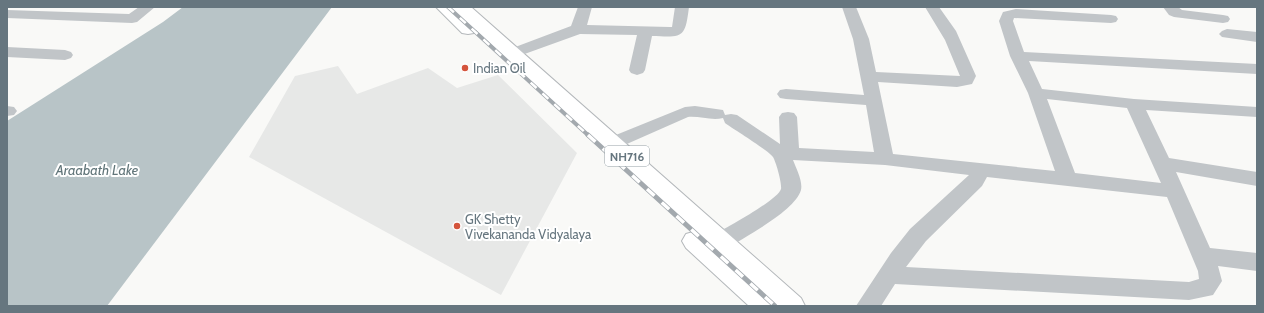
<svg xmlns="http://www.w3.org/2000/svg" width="1264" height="313" font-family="Cabin,sans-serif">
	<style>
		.built { fill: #e7e8e7 }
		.water { fill: #b8c4c7 }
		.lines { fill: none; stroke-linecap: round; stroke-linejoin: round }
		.highway-casing { stroke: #b4b8bb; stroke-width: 2 }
		.minor { fill: #c1c5c8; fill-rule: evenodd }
		.highway { fill: #fff; fill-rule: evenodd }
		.rail-far1-casing { stroke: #a3a9ae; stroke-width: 4 }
		.rail-casing { stroke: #a3a9ae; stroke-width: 5 }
		.rail-far1 { stroke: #fff; stroke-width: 2.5; stroke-dasharray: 8; stroke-linecap: butt }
		.rail { stroke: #fff; stroke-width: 3.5; stroke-dasharray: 10; stroke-linecap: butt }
		.poi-dot { fill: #d4543c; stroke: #fff; stroke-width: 1.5 }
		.labels { text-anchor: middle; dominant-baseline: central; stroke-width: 4; stroke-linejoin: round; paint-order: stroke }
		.shield { fill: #fff; stroke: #949fa5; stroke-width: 1 }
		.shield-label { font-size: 12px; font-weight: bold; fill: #66767f }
		.poi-label { font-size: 13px; fill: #66767f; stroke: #fff; text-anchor: start }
		.water-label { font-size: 14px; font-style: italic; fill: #617579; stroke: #fff }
	</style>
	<rect width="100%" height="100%" fill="#f9f9f7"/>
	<path class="built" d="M 338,66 L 357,94 L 428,68 L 457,88 L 498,75 L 577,153 L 501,295 L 249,157 L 295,76 Z"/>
	<path class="water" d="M 183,7 L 332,7 L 107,306 L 7,306 L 7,121 L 163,22 Z"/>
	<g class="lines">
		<defs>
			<path id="highway" d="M 436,7 L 471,7 L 801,298 L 805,306 L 749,306 L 686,248 L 682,241 L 686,234 L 693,232 L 476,30 L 474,33 L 468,34 L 462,33 Z"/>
		</defs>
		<use href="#highway" class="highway-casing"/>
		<g class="minor">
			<path d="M 139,7 L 155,7 L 137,22 L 132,23 L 7,18 L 7,10 L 129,14 Z"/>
			<path d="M 578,7 L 592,7 L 587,25 L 670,27 L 672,27 L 675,7 L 689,7 C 685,39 683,37 652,36 L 645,70 L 643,73 L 637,75 L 631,73 L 629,70 L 637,35 L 580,34 L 519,56 L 513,58 L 507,56 L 505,53 L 507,50 L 571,26 Z"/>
			<path d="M 842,7 L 856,7 L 869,39 L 876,72 L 960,76 L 945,40 L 925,7 L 939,7 L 956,31 L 976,76 L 972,84 L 957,87 L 878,82 L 893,154 L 1055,171 L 1028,93 L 1010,56 L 999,21 L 1003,12 L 1016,9 L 1111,15 L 1116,16 L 1118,19 L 1116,22 L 1111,23 L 1014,18 L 1013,21 L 1024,52 L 1257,64 L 1257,74 L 1029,61 L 1042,89 L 1134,99 L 1257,107 L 1257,117 L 1146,110 L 1169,158 L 1257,172 L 1257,186 L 1176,172 L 1210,248 L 1257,253 L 1257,271 L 1218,266 L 1222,281 L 1213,295 L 1189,300 L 895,284 L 881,306 L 856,306 L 891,253 L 910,229 L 969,175 L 885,165 L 793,160 C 796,168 803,181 801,190 C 795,211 746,236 728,248 L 720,250 L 712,248 L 709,242 L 712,236 C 724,229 778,200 781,189 C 782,183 776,162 773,157 C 768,150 733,129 725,123 L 723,118 C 712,121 700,116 688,117 L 620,147 L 613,149 L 606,147 L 604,143 L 606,139 L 685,107 L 695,106 L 723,110 L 725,115 L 731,114 L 737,115 L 780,144 L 779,117 L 782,113 L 788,112 L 794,113 L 797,117 L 799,148 L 874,152 L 866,105 L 786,99 L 780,98 L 777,94 L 780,90 L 786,89 L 864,95 L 853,39 ZM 1047,99 L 1127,108 L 1161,183 L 1075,173 ZM 987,177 L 1167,197 L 1198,271 L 1199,279 L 1189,282 L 906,267 L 926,241 L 982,186 Z"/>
			<path d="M 1163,7 L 1178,7 L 1182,10 L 1223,15 L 1228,16 L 1230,19 L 1228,22 L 1223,23 L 1174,17 L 1169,15 Z"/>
			<path d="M 1227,29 L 1257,32 L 1257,42 L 1222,37 L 1219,34 L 1222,31 Z"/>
			<path d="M 7,47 L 65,50 L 71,52 L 73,55 L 71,58 L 65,60 L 7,57 Z"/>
			<path d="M 7,106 L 14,107 L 17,111 L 14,115 L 7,116 Z"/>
		</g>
		<use href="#highway" class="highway"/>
		<defs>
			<path id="rail-far1" d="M 448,7 L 589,136"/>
			<path id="rail" d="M 588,135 L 775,306"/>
		</defs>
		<use href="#rail-far1" class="rail-far1-casing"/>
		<use href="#rail" class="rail-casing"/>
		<use href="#rail-far1" class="rail-far1"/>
		<use href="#rail" class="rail"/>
	</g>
	<g class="poi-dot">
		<circle cx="465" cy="68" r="4"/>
		<circle cx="457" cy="226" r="4"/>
	</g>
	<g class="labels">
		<rect class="shield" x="605" y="146" width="44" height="20" rx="3"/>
		<g class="shield-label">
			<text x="627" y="156">NH716</text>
		</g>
		<g class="poi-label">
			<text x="473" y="68">Indian Oil</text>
			<text x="465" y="219">GK Shetty<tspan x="465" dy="15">Vivekananda Vidyalaya</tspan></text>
		</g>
		<g class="water-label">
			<text x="97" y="170">Araabath Lake</text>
		</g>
	</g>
	<rect width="1264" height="313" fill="none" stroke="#66767f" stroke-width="16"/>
</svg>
